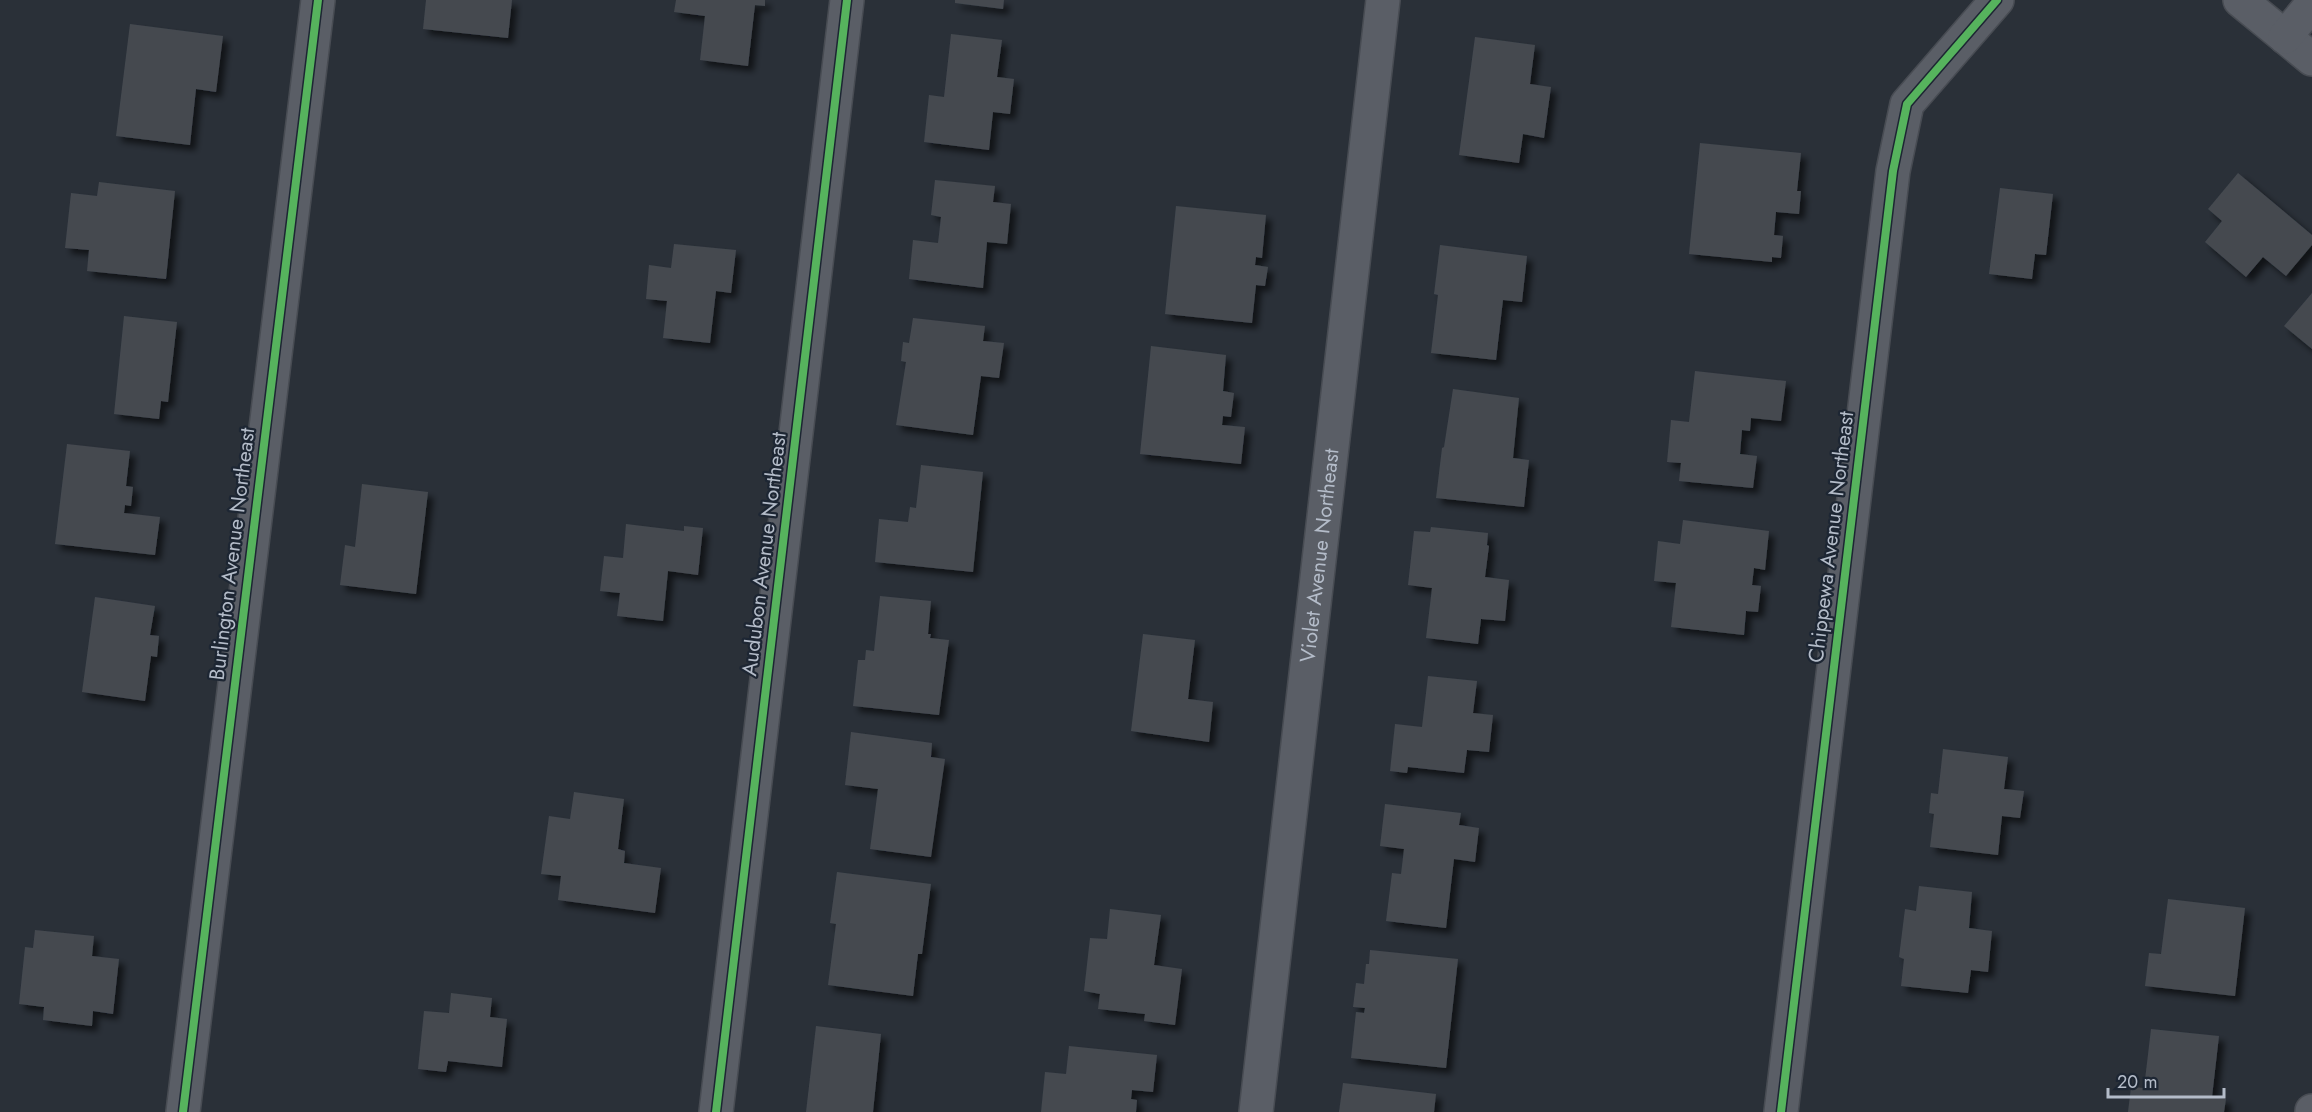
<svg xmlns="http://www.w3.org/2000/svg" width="2312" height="1112" font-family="Jost,sans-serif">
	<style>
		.building { fill: #444950; filter: url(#shadow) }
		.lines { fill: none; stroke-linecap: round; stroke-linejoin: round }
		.minor-casing { stroke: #484c53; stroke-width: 36 }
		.minor { stroke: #5a5e66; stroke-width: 33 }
		.cycleway-casing { stroke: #1d2633; stroke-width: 11 }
		.cycleway { stroke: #56b35d; stroke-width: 8 }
		.labels { text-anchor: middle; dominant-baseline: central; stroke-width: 4.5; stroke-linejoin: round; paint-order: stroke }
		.street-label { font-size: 21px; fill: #b4bcc9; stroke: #1d2633 }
	</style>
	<defs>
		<filter id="shadow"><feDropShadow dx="5.5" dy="5.5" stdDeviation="3" flood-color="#0009"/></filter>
	</defs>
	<rect width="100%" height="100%" fill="#2a3038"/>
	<g class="building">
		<path d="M 426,0 L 512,0 L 508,38 L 423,29 Z"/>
		<path d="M 676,0 L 765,0 L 765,6 L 755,5 L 748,66 L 700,60 L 705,16 L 674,12 Z"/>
		<path d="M 955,0 L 1004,0 L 1003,9 L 955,3 Z"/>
		<path d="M 130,24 L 223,36 L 216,92 L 196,89 L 190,145 L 116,136 Z"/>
		<path d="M 951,34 L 1002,40 L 997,77 L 1014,79 L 1010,114 L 993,112 L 989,150 L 924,142 L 929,95 L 944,97 Z"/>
		<path d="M 1475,37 L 1535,45 L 1530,84 L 1551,87 L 1544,138 L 1523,134 L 1519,163 L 1459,155 Z"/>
		<path d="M 1700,143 L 1801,153 L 1797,191 L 1801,191 L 1799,214 L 1776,212 L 1774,235 L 1783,236 L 1781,258 L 1772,257 L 1772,262 L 1689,254 Z"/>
		<path d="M 2238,173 L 2312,235 L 2312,245 L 2286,276 L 2263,257 L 2246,277 L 2205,242 L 2222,221 L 2208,209 Z"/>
		<path d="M 935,180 L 995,186 L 993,202 L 1011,204 L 1007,244 L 987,242 L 983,288 L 909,279 L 913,240 L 938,243 L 941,217 L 931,215 Z"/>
		<path d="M 99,182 L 175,191 L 166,279 L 87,271 L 89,250 L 65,248 L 71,193 L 97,196 Z"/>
		<path d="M 2000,188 L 2053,194 L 2046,255 L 2035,254 L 2032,279 L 1989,274 Z"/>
		<path d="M 1176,206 L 1266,215 L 1262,258 L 1256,257 L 1255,265 L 1268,267 L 1265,286 L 1256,285 L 1252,323 L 1165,314 Z"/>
		<path d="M 674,244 L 736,250 L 731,293 L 716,291 L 710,343 L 663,338 L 667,301 L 646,299 L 649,265 L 671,268 Z"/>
		<path d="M 1440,245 L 1527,256 L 1522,302 L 1503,300 L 1496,360 L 1431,353 L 1438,295 L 1434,294 Z"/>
		<path d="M 2312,293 L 2312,349 L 2284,326 Z"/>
		<path d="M 124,316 L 177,322 L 168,402 L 161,401 L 159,419 L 114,414 Z"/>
		<path d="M 913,318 L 985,326 L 983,341 L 1004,343 L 999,378 L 981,376 L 973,435 L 896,425 L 906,362 L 901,361 L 903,342 L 909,343 Z"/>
		<path d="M 1151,346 L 1226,355 L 1223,391 L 1234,393 L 1231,417 L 1223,416 L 1222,425 L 1245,427 L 1241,464 L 1140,454 Z"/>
		<path d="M 1695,371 L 1786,381 L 1781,421 L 1751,418 L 1750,431 L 1742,430 L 1740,454 L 1757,456 L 1753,488 L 1679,481 L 1681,463 L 1667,462 L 1671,420 L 1689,422 Z"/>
		<path d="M 1453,389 L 1519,398 L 1513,458 L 1529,460 L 1524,507 L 1436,498 L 1442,448 L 1444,447 Z"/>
		<path d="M 67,444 L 130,451 L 126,486 L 133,487 L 131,506 L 125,505 L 124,513 L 160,517 L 155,555 L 55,544 Z"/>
		<path d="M 921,465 L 983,472 L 973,572 L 875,562 L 879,519 L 908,522 L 910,507 L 916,508 Z"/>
		<path d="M 362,484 L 428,492 L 416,594 L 340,585 L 345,545 L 355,547 Z"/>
		<path d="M 1683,520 L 1769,531 L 1765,570 L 1754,568 L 1752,585 L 1761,586 L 1758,612 L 1746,611 L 1744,635 L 1671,627 L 1676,583 L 1654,581 L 1658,541 L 1680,544 Z"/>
		<path d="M 626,524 L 684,531 L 684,526 L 703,528 L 698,575 L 668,571 L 663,621 L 617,616 L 620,593 L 600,591 L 604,556 L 623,558 Z"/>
		<path d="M 1431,527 L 1488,533 L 1487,545 L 1489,546 L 1485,577 L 1509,580 L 1505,621 L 1481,619 L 1478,644 L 1426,638 L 1432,588 L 1408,585 L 1414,531 L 1430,532 Z"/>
		<path d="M 880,596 L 931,601 L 928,634 L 931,634 L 930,638 L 949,640 L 939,715 L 853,706 L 858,660 L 865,660 L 866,650 L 874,651 Z"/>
		<path d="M 95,597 L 155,606 L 150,635 L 159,636 L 157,657 L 151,656 L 145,701 L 82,692 Z"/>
		<path d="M 1143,634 L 1195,640 L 1188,699 L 1213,702 L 1209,742 L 1131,731 Z"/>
		<path d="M 1428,676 L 1477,681 L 1473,713 L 1493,715 L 1489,752 L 1467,750 L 1464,773 L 1408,767 L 1407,773 L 1390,771 L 1395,724 L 1422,727 Z"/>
		<path d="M 851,732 L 932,743 L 931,757 L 945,759 L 931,857 L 870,849 L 878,789 L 845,785 Z"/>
		<path d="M 1943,749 L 2008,757 L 2004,789 L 2024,791 L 2020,818 L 2002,816 L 1998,855 L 1930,847 L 1934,814 L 1929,813 L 1931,793 L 1938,794 Z"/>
		<path d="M 574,792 L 624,799 L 618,849 L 625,851 L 624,863 L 661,868 L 655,913 L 558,900 L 561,876 L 541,874 L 549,816 L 570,819 Z"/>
		<path d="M 1385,804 L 1461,813 L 1459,825 L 1479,828 L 1475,862 L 1454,859 L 1446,928 L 1386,921 L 1392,873 L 1401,874 L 1404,849 L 1380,846 Z"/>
		<path d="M 837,872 L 931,884 L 922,954 L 918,954 L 913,996 L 828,985 L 836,924 L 830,923 Z"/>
		<path d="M 1919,886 L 1972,892 L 1969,928 L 1992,931 L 1988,972 L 1971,970 L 1968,993 L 1901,986 L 1904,959 L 1899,957 L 1905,909 L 1916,911 Z"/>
		<path d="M 2168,899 L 2245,908 L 2235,996 L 2145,986 L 2149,953 L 2161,954 Z"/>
		<path d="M 1110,909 L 1161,915 L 1154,965 L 1182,969 L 1175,1025 L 1144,1021 L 1145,1014 L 1098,1009 L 1100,994 L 1084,991 L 1090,938 L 1107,939 Z"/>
		<path d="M 35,930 L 94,936 L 92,956 L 119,959 L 113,1014 L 93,1011 L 92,1026 L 43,1020 L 44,1007 L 19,1004 L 25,947 L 33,948 Z"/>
		<path d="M 1370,950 L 1458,959 L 1446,1068 L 1351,1058 L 1356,1012 L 1364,1013 L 1365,1008 L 1353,1007 L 1356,983 L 1364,984 L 1366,964 L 1369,964 Z"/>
		<path d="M 451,993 L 492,998 L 490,1017 L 507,1019 L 502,1067 L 448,1061 L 446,1072 L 418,1069 L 424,1011 L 449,1013 Z"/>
		<path d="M 816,1026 L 881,1034 L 873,1112 L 806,1112 Z"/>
		<path d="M 2151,1029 L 2219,1036 L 2212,1097 L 2226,1099 L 2224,1112 L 2128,1112 L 2131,1087 L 2144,1088 Z"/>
		<path d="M 1069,1046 L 1157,1055 L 1153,1092 L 1132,1090 L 1131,1099 L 1137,1100 L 1136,1112 L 1041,1112 L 1045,1072 L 1066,1074 Z"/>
		<path d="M 1343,1083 L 1436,1094 L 1434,1112 L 1339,1112 Z"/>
	</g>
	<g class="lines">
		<defs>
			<g id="minor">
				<path d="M 2240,0 L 2312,59"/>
				<path d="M 2285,37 L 2312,4"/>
				<path d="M 183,1112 L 318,0"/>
				<path d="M 716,1112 L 847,0"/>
				<path id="s1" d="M 1256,1112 L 1383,0"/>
				<path d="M 1781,1112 L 1893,171 L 1907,104 L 1997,0"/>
				<path d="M 2312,1112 L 2312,1111"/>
			</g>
		</defs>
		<use href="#minor" class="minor-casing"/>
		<use href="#minor" class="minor"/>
		<defs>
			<g id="cycleway">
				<path d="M 183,1112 L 318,0"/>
				<path d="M 716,1112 L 847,0"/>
				<path d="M 1781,1112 L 1893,171 L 1907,104 L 1997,0"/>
			</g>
		</defs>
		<use href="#cycleway" class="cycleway-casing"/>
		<use href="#cycleway" class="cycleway"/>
	</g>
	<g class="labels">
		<g class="street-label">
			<text transform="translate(1831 537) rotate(-83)">Chippewa Avenue Northeast</text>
			<text transform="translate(232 554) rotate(-83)">Burlington Avenue Northeast</text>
			<text transform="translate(764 554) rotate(-83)">Audubon Avenue Northeast</text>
			<text stroke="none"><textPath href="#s1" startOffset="560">Violet Avenue Northeast</textPath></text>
		</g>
	</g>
	<path d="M2108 1088v9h116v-9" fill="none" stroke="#b4bcc9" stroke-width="3"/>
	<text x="2117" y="1088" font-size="18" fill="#b4bcc9" stroke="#1d2633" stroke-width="4.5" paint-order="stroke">20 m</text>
</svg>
